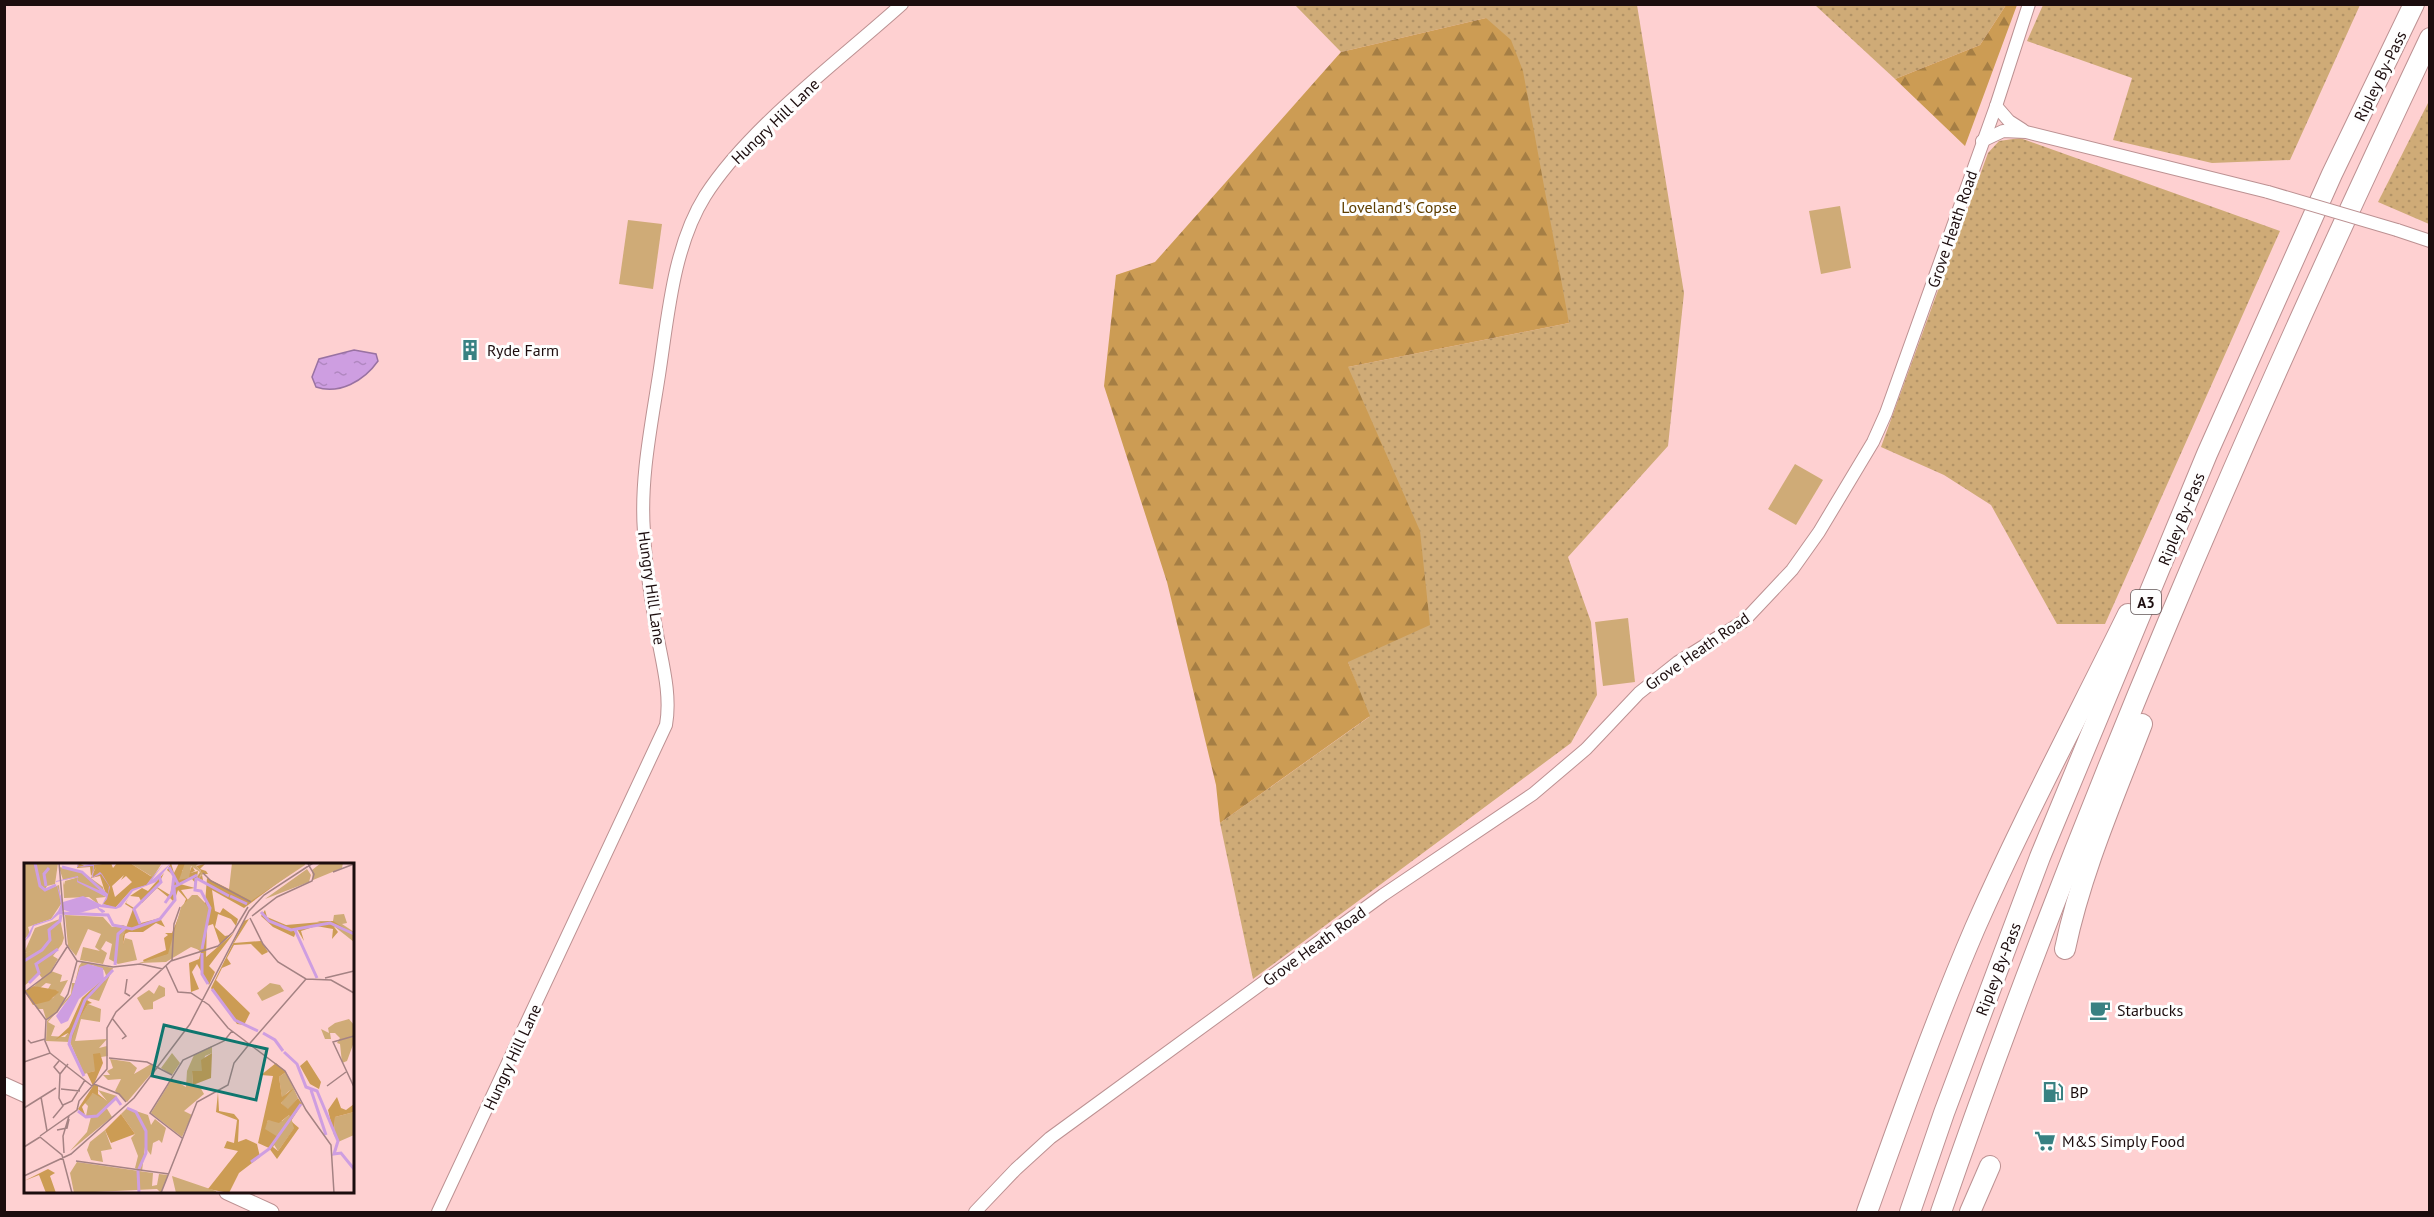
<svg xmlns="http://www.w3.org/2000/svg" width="2434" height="1217" font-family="'PT Sans',sans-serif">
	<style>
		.grass { fill: url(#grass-dots) }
		.forest { fill: url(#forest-firs) }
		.pitch { fill: #cfab77 }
		.water { fill: url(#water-ripples); stroke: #9972a2; stroke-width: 1.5 }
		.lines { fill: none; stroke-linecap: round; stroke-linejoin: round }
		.minor-casing { stroke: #bc9192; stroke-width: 14 }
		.tertiary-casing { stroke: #bc9192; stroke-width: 17 }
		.trunk-casing { stroke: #bc9192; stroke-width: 22 }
		.minor { stroke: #fff; stroke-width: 12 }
		.tertiary { stroke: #fff; stroke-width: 15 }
		.trunk { stroke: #fff; stroke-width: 20 }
		.minor-bridge-casing { stroke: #bc9192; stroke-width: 14; stroke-linecap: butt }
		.minor-bridge { stroke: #fff; stroke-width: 12 }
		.labels { text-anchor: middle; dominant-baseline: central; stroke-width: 6; stroke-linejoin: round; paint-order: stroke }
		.shield { fill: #fefefe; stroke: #605556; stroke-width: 1.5 }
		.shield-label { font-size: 15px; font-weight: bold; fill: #1c0d0e }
		.street-label { font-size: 16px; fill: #1c0d0e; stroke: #fefefe }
		.park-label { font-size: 16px; fill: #5e3e01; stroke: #fefefe }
		.poi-label { font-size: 16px; fill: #1c0d0e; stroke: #fefefe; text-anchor: start }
		.inset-river { fill: none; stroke: #ce9ee1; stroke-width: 3 }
		.inset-road { fill: none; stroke: #a48283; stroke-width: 1.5 }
		.view { fill: #0f766e; fill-opacity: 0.15; stroke: #0f766e; stroke-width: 3 }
		.inset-edge { fill: none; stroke: #1c0d0e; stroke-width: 3 }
	</style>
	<defs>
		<pattern id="grass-dots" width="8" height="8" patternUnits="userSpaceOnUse" patternTransform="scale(1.5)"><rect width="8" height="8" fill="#cfab77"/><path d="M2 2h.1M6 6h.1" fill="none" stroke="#b19266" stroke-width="1.8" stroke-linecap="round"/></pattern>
		<pattern id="forest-firs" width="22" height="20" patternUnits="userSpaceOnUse" patternTransform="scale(1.5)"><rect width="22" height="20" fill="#cc9c54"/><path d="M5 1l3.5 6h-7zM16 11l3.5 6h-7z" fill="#a57e44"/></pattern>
		<pattern id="water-ripples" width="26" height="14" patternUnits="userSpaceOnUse" patternTransform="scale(1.5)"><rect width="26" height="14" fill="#ce9ee1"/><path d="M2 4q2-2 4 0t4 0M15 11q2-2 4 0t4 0" fill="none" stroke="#b087c0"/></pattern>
	</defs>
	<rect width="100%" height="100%" fill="#fed0d1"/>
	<g class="grass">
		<path d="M 1295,5 L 1637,5 L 1684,293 L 1668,446 L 1568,557 L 1591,622 L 1597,695 L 1571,743 L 1253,979 L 1220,823 L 1369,717 L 1348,662 L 1348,367 L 1569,323 L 1486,18 L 1341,52 Z"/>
		<path d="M 1815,5 L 2006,5 L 1980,45 L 1895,79 Z"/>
		<path d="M 2043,5 L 2043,4 L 2360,5 L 2290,160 L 2212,163 L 2113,140 L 2132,78 L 2027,41 Z"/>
		<path d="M 2429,101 L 2429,224 L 2378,202 Z"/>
		<path d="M 2020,138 L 2280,231 L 2105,624 L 2057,624 L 1991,505 L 1944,475 L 1881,447 L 1988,153 L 1999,141 Z"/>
	</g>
	<g class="forest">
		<path d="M 2006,5 L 2017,5 L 1965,146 L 1895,79 L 1980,45 Z"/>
		<path d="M 1486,18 L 1511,40 L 1523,71 L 1569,323 L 1348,367 L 1420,531 L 1430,625 L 1348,662 L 1370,716 L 1220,823 L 1216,785 L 1167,582 L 1104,386 L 1116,275 L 1155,262 L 1341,52 Z"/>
	</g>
	<g class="pitch">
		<path d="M 1840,206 L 1851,268 L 1821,274 L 1809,211 Z"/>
		<path d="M 628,220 L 662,224 L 653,289 L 619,284 Z"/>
		<path d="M 1795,464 L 1823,480 L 1796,525 L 1768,509 Z"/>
		<path d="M 1628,618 L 1635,682 L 1603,686 L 1595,622 Z"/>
	</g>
	<path class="water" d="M 354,350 L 376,354 L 378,361 C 364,381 339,395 316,387 L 312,377 L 319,359 Z"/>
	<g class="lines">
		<defs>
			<g id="minor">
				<path d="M 1996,106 L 2009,121 L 2023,130"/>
				<path d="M 1982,141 L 2003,131 L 2026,132 L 2268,192"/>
				<path d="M 2397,230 L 2430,241"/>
				<path d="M 438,1212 L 666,725 C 672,691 660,656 655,622 C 650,593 645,562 644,532 C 640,480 651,427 659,375 C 668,317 673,247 705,196 C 749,127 840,60 902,4"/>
				<path d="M 975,1212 L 1016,1169 L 1050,1138 L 1383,895 L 1533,794 L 1586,749 L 1639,693 L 1678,662 L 1744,621 L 1792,570 L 1819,532 L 1873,442 L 1886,413 L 1996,106 L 2029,4"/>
			</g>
			<g id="tertiary">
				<path d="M 4,1085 L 26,1095"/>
				<path d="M 227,1192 L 271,1212"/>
			</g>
			<g id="trunk">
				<path d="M 2065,949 C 2081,872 2114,797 2142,724"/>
				<path d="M 1867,1212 C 1901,1117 1935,1021 1975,928 C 2022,821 2077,718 2128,614"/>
				<path d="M 1910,1212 L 1944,1113 L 2040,857 L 2207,454 L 2332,174 L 2414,4"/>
				<path d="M 1941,1212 C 2079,813 2249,420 2430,38"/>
				<path d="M 1970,1212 L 1990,1166"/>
			</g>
		</defs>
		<use href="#minor" class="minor-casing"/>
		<use href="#tertiary" class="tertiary-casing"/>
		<use href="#trunk" class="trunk-casing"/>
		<use href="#minor" class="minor"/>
		<use href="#tertiary" class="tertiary"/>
		<use href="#trunk" class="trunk"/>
		<defs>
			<path id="minor-bridge" d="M 2268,192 L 2397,230"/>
		</defs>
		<use href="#minor-bridge" class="minor-bridge-casing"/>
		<use href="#minor-bridge" class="minor-bridge"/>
	</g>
	<defs>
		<symbol id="building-bare" viewBox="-9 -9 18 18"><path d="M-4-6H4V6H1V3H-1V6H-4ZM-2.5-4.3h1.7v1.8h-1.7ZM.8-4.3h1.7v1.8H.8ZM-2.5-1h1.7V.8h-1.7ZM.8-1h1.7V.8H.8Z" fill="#388182" stroke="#fefefe" stroke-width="2.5" paint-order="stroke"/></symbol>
		<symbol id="cafe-bare" viewBox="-9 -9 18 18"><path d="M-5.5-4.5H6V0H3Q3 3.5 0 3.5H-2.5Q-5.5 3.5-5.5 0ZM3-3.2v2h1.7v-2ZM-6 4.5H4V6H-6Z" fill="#388182" stroke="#fefefe" stroke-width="2.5" paint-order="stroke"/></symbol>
		<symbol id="fuel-bare" viewBox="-9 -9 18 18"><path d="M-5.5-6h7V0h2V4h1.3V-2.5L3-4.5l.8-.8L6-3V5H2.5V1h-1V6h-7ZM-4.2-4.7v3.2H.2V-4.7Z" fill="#388182" stroke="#fefefe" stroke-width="2.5" paint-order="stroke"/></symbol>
		<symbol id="supermarket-bare" viewBox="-9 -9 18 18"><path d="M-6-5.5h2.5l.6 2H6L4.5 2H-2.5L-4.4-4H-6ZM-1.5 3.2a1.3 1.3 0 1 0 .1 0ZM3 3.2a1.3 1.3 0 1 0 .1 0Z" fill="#388182" stroke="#fefefe" stroke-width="2.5" paint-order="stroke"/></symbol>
	</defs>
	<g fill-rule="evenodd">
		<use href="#building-bare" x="455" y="335" width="30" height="30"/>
		<use href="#cafe-bare" x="2085" y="995" width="30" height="30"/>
		<use href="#fuel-bare" x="2038" y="1077" width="30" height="30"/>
		<use href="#supermarket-bare" x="2030" y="1126" width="30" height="30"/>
	</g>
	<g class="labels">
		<rect class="shield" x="2131" y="590" width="30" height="24" rx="4.5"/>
		<g class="shield-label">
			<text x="2146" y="602">A3</text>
		</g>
		<g class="street-label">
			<text transform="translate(2380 76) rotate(-64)">Ripley By-Pass</text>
			<text transform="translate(775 121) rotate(-44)">Hungry Hill Lane</text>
			<text transform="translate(1952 229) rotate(-71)">Grove Heath Road</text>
			<text transform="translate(2181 519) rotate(-68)">Ripley By-Pass</text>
			<text transform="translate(652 588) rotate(82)">Hungry Hill Lane</text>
			<text transform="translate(1697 651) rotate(-35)">Grove Heath Road</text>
			<text transform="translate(1314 946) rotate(-36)">Grove Heath Road</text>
			<text transform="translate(1998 969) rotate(-69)">Ripley By-Pass</text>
			<text transform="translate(512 1057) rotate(-65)">Hungry Hill Lane</text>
		</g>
		<g class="park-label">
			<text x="1399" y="207">Loveland's Copse</text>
		</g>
		<g class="poi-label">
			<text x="487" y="350">Ryde Farm</text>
			<text x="2117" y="1010">Starbucks</text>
			<text x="2070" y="1092">BP</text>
			<text x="2062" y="1141">M&amp;S Simply Food</text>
		</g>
	</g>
	<g transform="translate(24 863)">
		<rect width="330" height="330" fill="#fed0d1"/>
		<path d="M 106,0 L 138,0 L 126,19 L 127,13 ZM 35,4 L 57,8 L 79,24 L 80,29 L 70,26 L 82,34 L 72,35 L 75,42 L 65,34 L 40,35 L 39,18 L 40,22 L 41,18 L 55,14 L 39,17 ZM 320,51 L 323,60 L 318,61 L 330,69 L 330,79 L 311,64 L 293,58 L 309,58 L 310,52 ZM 41,52 L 79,54 L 88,64 L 99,62 L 103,64 L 99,73 L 99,81 L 101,75 L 108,77 L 113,97 L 94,101 L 85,96 L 88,81 L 82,78 L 77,86 L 83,90 L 79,101 L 56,97 L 59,84 L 76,88 L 71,84 L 77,71 L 64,66 L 52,93 L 44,83 ZM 32,80 L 38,81 L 29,93 L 34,96 L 27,108 L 38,112 L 36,119 L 44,117 L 36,132 L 41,135 L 32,150 L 22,156 L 19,146 L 13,146 L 11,139 L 29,135 L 34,128 L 24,126 L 27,121 L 22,120 L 16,125 L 10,123 L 18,115 L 15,111 L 0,123 L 0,90 ZM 58,99 L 89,105 L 75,138 L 64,135 L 83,115 L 80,107 L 68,102 L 56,104 L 52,121 L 48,132 L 24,159 L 40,168 L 31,163 L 27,173 L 41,174 L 44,170 L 47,177 L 51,162 L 64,141 L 77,146 L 76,159 L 57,156 L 51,178 L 83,176 L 75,185 L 83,183 L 84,193 L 77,194 L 71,208 L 60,211 L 46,179 L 22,178 L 23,158 L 47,131 L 48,120 L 51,120 L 55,103 ZM 135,122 L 141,125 L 141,133 L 129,139 L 129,146 L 120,147 L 113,135 L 125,127 L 130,131 ZM 325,156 L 330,162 L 330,179 L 323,198 L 318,200 L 316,181 L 313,180 L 316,175 L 311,170 L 306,170 L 307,176 L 301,176 L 297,166 L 305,170 L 304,165 L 311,160 ZM 188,183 L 188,190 L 181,193 L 178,208 L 168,208 L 169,222 L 175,222 L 180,231 L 160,248 L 168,252 L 158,274 L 127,250 L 148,216 L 162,224 L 163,208 L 170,192 ZM 148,190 L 156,200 L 148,212 L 137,205 ZM 86,196 L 106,199 L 113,205 L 110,211 L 127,201 L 132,205 L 103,239 L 91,228 L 97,216 L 84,217 L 79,212 L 86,212 L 83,208 L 89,205 ZM 262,209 L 274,235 L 264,247 L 257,240 L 266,227 L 258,235 L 255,214 ZM 74,227 L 93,233 L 72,253 L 62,253 L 64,243 L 60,239 L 70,229 L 83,238 ZM 82,244 L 88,254 L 46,288 L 63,269 L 67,254 ZM 103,245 L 124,252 L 127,262 L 131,256 L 142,265 L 138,280 L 135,277 L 129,280 L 127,292 L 121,284 L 118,308 L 111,305 L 114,293 L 107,275 L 111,271 L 97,251 ZM 330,249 L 330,272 L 314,279 L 310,272 L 311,254 ZM 265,252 L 271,264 L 254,288 L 240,266 L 244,257 L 258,258 ZM 81,267 L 88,286 L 77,288 L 79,299 L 67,297 L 63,287 L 66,279 ZM 53,299 L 129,310 L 128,323 L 133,322 L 135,311 L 144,312 L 137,330 L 133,326 L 50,330 L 46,310 ZM 148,313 L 192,328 L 192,330 L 152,330 Z" fill="#cfab77"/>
		<path d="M 54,0 L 61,3 L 87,0 L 89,5 L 93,0 L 106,0 L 128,14 L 123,22 L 107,27 L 91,45 L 79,41 L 83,35 L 76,13 L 67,15 L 72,4 L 67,13 L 66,4 L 53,5 ZM 100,12 L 97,17 L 102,13 L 108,19 L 91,34 L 88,23 ZM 147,0 L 150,10 L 155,0 L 164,0 L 158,8 L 164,13 L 168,3 L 171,8 L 166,10 L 174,8 L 173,14 L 177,8 L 172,3 L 181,1 L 176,6 L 182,8 L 184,11 L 177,11 L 175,15 L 178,12 L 179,17 L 173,16 L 172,21 L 168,16 L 156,21 L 171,25 L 157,27 L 164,37 L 173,32 L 181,40 L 183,15 L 205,26 L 281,0 L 220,45 L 188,27 L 191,48 L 196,50 L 199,45 L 214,56 L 212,63 L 207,56 L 194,51 L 191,64 L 201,73 L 206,72 L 196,81 L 189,61 L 183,63 L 182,94 L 210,70 L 185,103 L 191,109 L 185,122 L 173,101 L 168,109 L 175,126 L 167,129 L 165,100 L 175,96 L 177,89 L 171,84 L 164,83 L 143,92 L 120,99 L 119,97 L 142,87 L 140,75 L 144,72 L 141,70 L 148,70 L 162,36 L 154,27 L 150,39 L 146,35 L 143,38 L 144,34 L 133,25 L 118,40 L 115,34 L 106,33 L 118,25 L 124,28 L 140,10 L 133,24 L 146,32 L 150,13 L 143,7 ZM 104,36 L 102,40 L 110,45 L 117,60 L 136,55 L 141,64 L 132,60 L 119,69 L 105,69 L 101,71 L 99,82 L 99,73 L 109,46 L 101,41 ZM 241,47 L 243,54 L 262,62 L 309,58 L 330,71 L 308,61 L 314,69 L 308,76 L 309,66 L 292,63 L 277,68 L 280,78 L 273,66 L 270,74 L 249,64 L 237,53 ZM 225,56 L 210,80 L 237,78 L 244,89 L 238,92 L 227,81 L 210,82 L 203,95 L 207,101 L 198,105 L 192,117 L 226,150 L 220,162 L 213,161 L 187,125 L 220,58 ZM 81,114 L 81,118 L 63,137 L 68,140 L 64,141 L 54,158 L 47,178 L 44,170 L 31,177 L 45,164 L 58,135 ZM 10,123 L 32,127 L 35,129 L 25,138 L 9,142 L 0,128 ZM 76,190 L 79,200 L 70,221 L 74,223 L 74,231 L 83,238 L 69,230 L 58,244 L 62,254 L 54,246 L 69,223 L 63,210 L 71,208 L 69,191 ZM 188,190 L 187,215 L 169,222 L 168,208 L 178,208 L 177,197 ZM 283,197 L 297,219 L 295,226 L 286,221 L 276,203 ZM 252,200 L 262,209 L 255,214 L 258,234 L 270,225 L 257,240 L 264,246 L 274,235 L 278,241 L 267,258 L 265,252 L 255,260 L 244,257 L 241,266 L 254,274 L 249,284 L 254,288 L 270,265 L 268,259 L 275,265 L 253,296 L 245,285 L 234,280 L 249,213 L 237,212 ZM 194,229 L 195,248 L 210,251 L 215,257 L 214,279 L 222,276 L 233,281 L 236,294 L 215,310 L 205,330 L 184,326 L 214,288 L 200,285 L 203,278 L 210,280 L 213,257 L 192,249 ZM 313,234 L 317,245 L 322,247 L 330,241 L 330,249 L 311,254 L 310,272 L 304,247 ZM 97,251 L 111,271 L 87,280 L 81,267 ZM 24,306 L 31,310 L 26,313 L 32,330 L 22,330 L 15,312 L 0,318 Z" fill="#cc9c54" fill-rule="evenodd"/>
		<path d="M 0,0 L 34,0 L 31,21 L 23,23 L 20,28 L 35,22 L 37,41 L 27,56 L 4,64 L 6,71 L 0,76 ZM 36,56 L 40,75 L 38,81 L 0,90 L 11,65 Z" fill="#cfab77"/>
		<path d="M 297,0 L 319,0 L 318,5 L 289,17 L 288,7 ZM 283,6 L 287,12 L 285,19 L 241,36 ZM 168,32 L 173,32 L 185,45 L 178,88 L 167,84 L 142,99 L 115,100 L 144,91 L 157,44 Z" fill="#cfab77"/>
		<path d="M 161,0 L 175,0 L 172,3 L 179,11 L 176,15 L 177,9 L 173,14 L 176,9 L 167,3 L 165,15 L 155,17 ZM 208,0 L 281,0 L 281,2 L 227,38 L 205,26 ZM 246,120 L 256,122 L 260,128 L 238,138 L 233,130 Z" fill="#cfab77"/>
		<path d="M 55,0 L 54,4 L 66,1 L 70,2 L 69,14 L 76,9 L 78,11 L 86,24 L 83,36 L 79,41 L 92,44 L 108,26 L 122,22 L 140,0 L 128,17 L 147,0 L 132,19 L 109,28 L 97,44 L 92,46 L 75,44 L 75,45 L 78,46 L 81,48 L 81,49 L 78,50 L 73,45 L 52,51 L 40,47 L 28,57 L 10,63 L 6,73 L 0,79 L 9,62 L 27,56 L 34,48 L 37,41 L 32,18 L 54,13 L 54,18 L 84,31 L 85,23 L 77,11 L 68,15 L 69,3 L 55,4 L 53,4 L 53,3 ZM 54,14 L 53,19 L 82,34 L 78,42 L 59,33 L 39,39 L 32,19 ZM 64,101 L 79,105 L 80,116 L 55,136 L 44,158 L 37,161 L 32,153 L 47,132 L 56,104 Z" fill="#ce9ee1" fill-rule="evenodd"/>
		<path class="inset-river" d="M 11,0 L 16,23 L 21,27 L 32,22M 38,4 L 58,9 L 83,32M 145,4 L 154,21M 172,15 L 171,27 L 177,28 L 186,45 L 178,86M 172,15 L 205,33M 22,23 L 20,11 L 25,5M 206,33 L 223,41M 141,40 L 148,30 L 150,12M 237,49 L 245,58 L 267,67 L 306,60 L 330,71M 35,50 L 84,52 L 89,62 L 108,66 L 136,56 L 151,37 L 150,24 L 173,12M 116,61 L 110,46 L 137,19 L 135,13M 271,67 L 293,115M 178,90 L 178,111 L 184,121M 0,98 L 18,87 L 26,77 L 25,67 L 36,58 L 37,52M 91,102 L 94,71 L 102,64M 5,120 L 15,110 L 12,101 L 34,86M 188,126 L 211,157 L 234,168M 239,170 L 251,177 L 259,188M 260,189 L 273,201 L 282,224 L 293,228 L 314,278 L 310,291 L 317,290 L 330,306M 60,213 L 45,181 L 47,172 L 61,137 L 89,107M 287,227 L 302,272M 103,245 L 112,249 L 122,268 L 122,290 L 114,308 L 115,330M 54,248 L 62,254 L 73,253 L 92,235 L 97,242M 227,299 L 245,286 L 277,241"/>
		<path class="inset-road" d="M 35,0 L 42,81 L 53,98 L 89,104 L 116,101 L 139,106M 309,9 L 330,1M 179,10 L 187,18 L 227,39M 228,53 L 253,34 L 288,18 L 290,11 L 284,1M 226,55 L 239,81 L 254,99 L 282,116 L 307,117 L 330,130M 148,97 L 150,61 L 156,44M 142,103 L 154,129 L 167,130 L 185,142 L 204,165 L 261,208 L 282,247 L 307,282 L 310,330M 301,115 L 330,108M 103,116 L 101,130 L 106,133M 0,127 L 22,157M 3,127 L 27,109 L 43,84M 88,155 L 102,173 L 98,176M 330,173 L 309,179 L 330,224M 4,177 L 7,180 L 21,176M 227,179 L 282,116M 26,190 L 21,178 L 22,157 L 33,149 L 44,131 L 53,98M 85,195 L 123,199 L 148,212M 35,198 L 30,204 L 36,211 L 44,201M 0,199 L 26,190 L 68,223M 70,221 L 95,231 L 102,239M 303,223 L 322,209M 37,226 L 56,228M 17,234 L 23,268M 39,242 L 48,238 L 61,217M 0,245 L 32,225M 29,255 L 39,243 L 35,235 L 36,211M 33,267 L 43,265 L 45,256M 16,273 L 53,247 L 55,238 L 83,206 L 83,165 L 92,149 L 147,98 L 194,83 L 209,69 L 224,44M 16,274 L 38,292 L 48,330M 158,275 L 126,250 L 159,197 L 200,178 L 208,168M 0,284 L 16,274M 40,290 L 39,273 L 45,253M 52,298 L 145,311M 0,313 L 47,291 L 110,235 L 166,161 L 225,48 L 240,32 L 289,0M 137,330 L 173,239 L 204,222 L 210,200 L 227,179"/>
		<path class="view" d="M 140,162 L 243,186 L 232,237 L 128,213 Z"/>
		<rect width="330" height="330" class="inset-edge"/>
	</g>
	<rect width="2434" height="1217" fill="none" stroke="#1c0d0e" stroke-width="12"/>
</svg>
